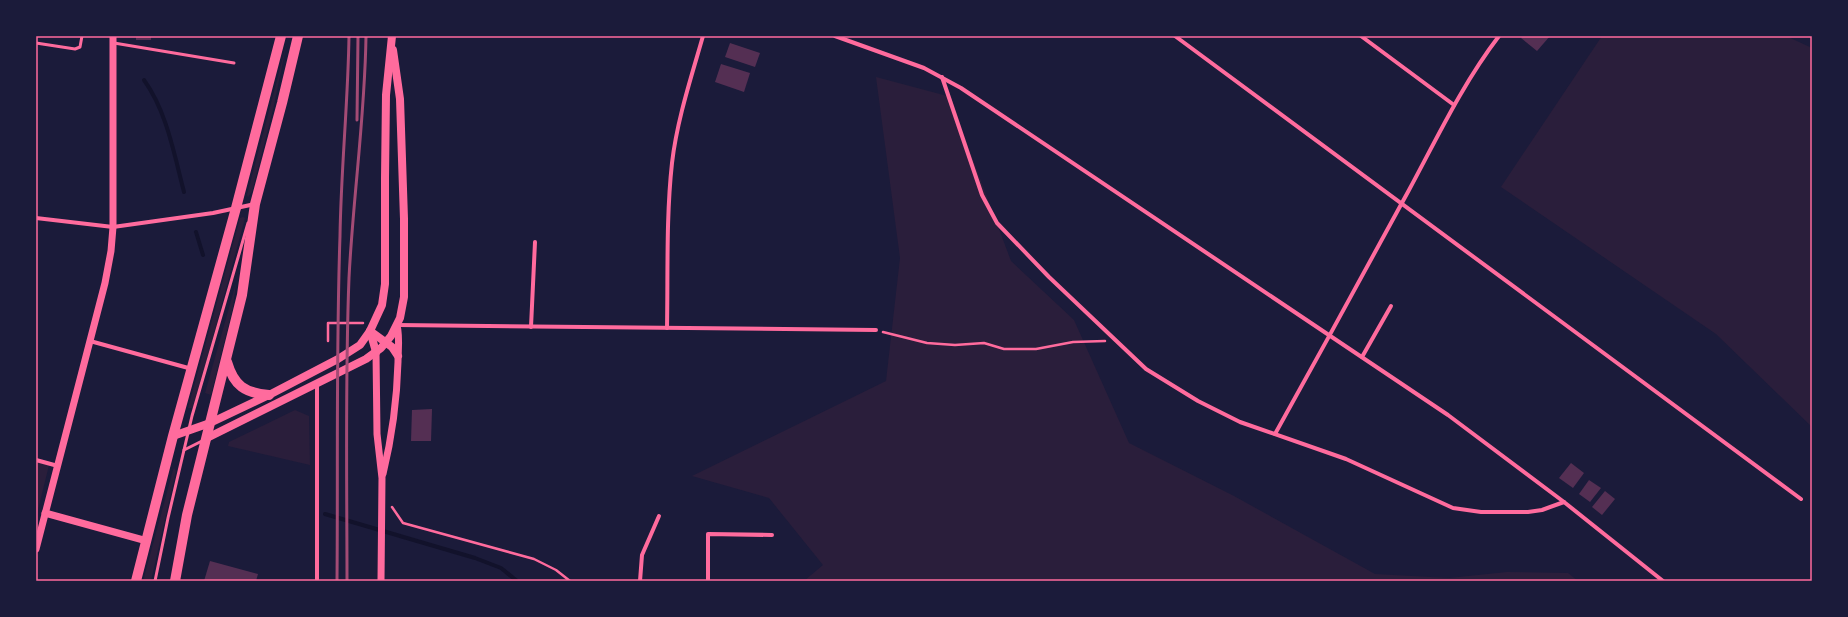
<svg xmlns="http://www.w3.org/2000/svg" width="1848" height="617" font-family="Mulish,sans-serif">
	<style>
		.green { fill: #2a1e3b }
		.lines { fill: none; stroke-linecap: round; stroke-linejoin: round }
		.stream { stroke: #12122b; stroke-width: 4 }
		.building { fill: #542f53 }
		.path { stroke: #ff6b9d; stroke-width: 2.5 }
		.service { stroke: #ff6b9d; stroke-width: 3 }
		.minor { stroke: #ff6b9d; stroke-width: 4 }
		.tertiary { stroke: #ff6b9d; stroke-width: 7 }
		.secondary { stroke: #ff6b9d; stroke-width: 8 }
		.primary { stroke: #ff6b9d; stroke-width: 10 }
		.rail { stroke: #a44b75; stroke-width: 3 }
		.neatline { fill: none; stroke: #ff6b9d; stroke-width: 1.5 }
	</style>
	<rect width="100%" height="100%" fill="#1b1b3a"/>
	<g class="green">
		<path d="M 1602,36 L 1786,36 L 1812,48 L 1812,427 L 1716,334 L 1501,187 Z"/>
		<path d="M 287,42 L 273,110 L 252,192 L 248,197 L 247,195 Z"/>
		<path d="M 876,77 L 951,97 L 969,149 L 1011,261 L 1074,320 L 1129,443 L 1234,496 L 1375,574 L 1449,578 L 1507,572 L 1568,573 L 1578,581 L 804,581 L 823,565 L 769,498 L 692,476 L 886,381 L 900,258 Z"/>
		<path d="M 243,217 L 245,218 L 194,408 L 188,408 L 240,218 Z"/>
		<path d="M 236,283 L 233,307 L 211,395 L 205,393 Z"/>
		<path d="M 295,410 L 309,416 L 310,465 L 228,446 L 229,442 Z"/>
		<path d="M 36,462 L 49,465 L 36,518 Z"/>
		<path d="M 174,468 L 176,471 L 151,581 L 143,581 L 173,470 Z"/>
	</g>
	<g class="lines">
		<g class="stream">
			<path d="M 144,80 C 167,112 174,154 184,192"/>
			<path d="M 196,232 L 203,255"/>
			<path d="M 325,514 L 475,558 L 501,568 L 517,581"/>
		</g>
	</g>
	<g class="building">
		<rect x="136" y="36" width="15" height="4"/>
		<path d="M 1523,36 L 1550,36 L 1537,51 L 1521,38 Z"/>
		<path d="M 730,43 L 760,53 L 755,67 L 725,57 Z"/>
		<path d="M 721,64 L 750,73 L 744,92 L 715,82 Z"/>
		<path d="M 432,409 L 431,441 L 411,441 L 412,410 Z"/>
		<path d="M 1571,463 L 1584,473 L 1573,488 L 1559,478 Z"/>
		<path d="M 1589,480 L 1601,488 L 1590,502 L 1579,494 Z"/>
		<path d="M 1605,491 L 1615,499 L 1602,515 L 1592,507 Z"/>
		<path d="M 210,561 L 258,574 L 256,581 L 204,581 Z"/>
	</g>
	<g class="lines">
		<g class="path">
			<path d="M 883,332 L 927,343 L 955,345 L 984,343 L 1004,349 L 1036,349 L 1073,342 L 1105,341"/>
			<path d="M 328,341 L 328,323 L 363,323"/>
			<path d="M 392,507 L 403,523 L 534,559 L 556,570 L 570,581"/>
		</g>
		<g class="service">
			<path d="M 36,43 L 75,49 L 80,47 L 82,36"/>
			<path d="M 114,43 L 234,63"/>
			<path d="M 184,450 L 202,441"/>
			<path d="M 155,581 L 168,518 L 192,416 L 248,223"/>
		</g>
		<g class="minor">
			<path d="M 835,36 L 924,68 L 961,88 L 1448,415 L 1564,502 L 1663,581"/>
			<path d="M 1175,36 L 1801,499"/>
			<path d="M 1361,36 L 1454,105"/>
			<path d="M 942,77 L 982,195 L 997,223 L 1049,277 L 1146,369 L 1198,401 L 1240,422 L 1346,459 L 1453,508 L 1481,512 L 1528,512 L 1542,510 L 1564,502"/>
			<path d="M 36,218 L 113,227 L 213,213 L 255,204"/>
			<path d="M 397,325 L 876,330"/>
			<path d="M 531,327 L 535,242"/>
			<path d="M 667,328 C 668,273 666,218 672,163 C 677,120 691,78 703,36"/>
			<path d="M 90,341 L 192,369"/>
			<path d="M 1362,357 L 1391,306"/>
			<path d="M 1275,434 C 1320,353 1365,271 1409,190 C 1437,138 1463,83 1499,36"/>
			<path d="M 36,460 L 58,466"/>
			<path d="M 317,581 L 317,383"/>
			<path d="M 640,581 L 642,555 L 659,516"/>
			<path d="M 708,581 L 708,534 L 772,535"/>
		</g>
		<g class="tertiary">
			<path d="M 376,352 L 377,434 L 382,478 L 381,581"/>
			<path d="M 383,474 C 392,437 397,400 398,362 C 398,349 400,337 397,325"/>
			<path d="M 45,513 L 147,541"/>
			<path d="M 36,549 L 105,283 L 111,251 L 113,227 L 113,36"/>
		</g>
		<g class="secondary">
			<path d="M 370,331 L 392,347 L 398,356"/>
			<path d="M 370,331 L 376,352"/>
			<path d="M 173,436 L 210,423 L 269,395 L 338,359 L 360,345 L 370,331 L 382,305 L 385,284 L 385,178 L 386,95 L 392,36"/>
			<path d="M 207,438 L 366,359 L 381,348 L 391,336 L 400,318 L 404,297 L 404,219 L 400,99 L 393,50"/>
		</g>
		<g class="primary">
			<path d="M 227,362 C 234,386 245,393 269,395"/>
			<path d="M 136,581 L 173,436 L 236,208 L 281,36"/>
			<path d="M 175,581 L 187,515 L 242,295 L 255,204 L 282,103 L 298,36"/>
		</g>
		<g class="rail">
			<path d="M 357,120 L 358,36"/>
			<path d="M 337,581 C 338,466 336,351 340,236 C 341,169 348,103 349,36"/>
			<path d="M 347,581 C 347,480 345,379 349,278 C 353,197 365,117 366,36"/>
		</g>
	</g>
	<rect width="1848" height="617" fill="none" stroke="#1b1b3a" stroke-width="74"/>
	<rect x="37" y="37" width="1774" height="543" class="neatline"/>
</svg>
